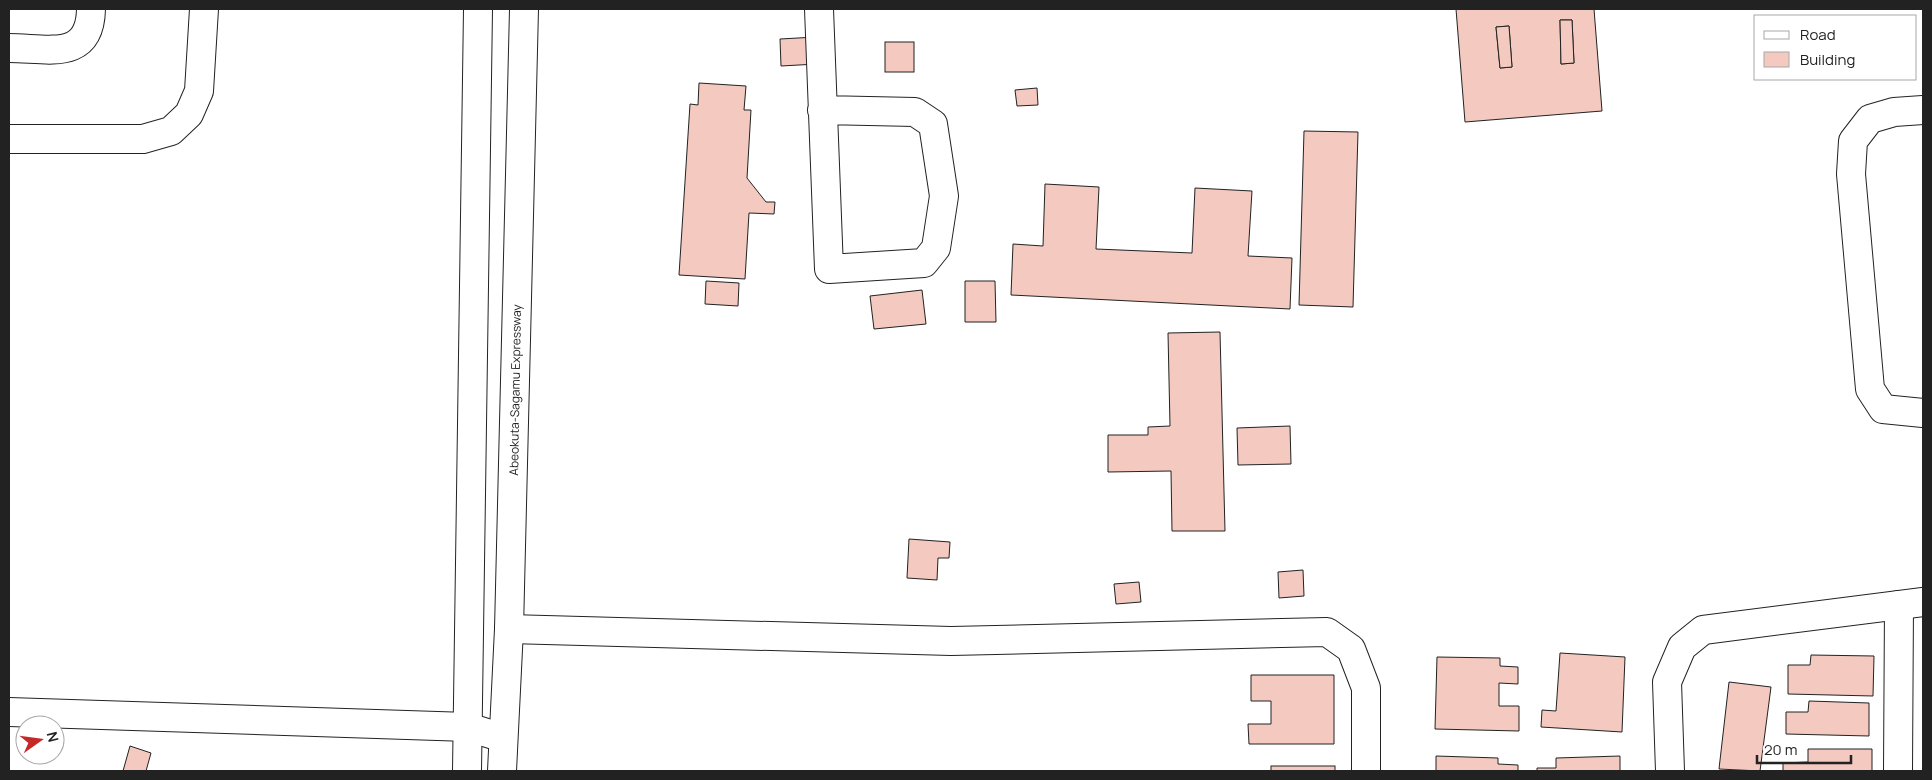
<svg xmlns="http://www.w3.org/2000/svg" width="1932" height="780" font-family="Manrope,sans-serif">
	<style>
		.building { fill: #f3c9c0; stroke: #222; fill-rule: evenodd }
		.lines { fill: none; stroke-linecap: round; stroke-linejoin: round }
		.minor-casing { stroke: #222; stroke-width: 30 }
		.highway-casing { stroke: #222; stroke-width: 30 }
		.minor { stroke: #fff; stroke-width: 28 }
		.highway { stroke: #fff; stroke-width: 28 }
		.labels { text-anchor: middle; dominant-baseline: central; stroke-width: 4; stroke-linejoin: round; paint-order: stroke }
		.street-label { font-size: 12px; fill: #222; stroke: #fff }
	</style>
	<rect width="100%" height="100%" fill="#fff"/>
	<g class="building">
		<path d="M 1456,9 L 1594,9 L 1602,111 L 1465,122 ZM 1560,20 L 1572,20 L 1574,63 L 1561,64 ZM 1509,26 L 1512,67 L 1500,68 L 1496,27 Z"/>
		<path d="M 1560,20 L 1572,20 L 1574,63 L 1561,64 Z"/>
		<path d="M 1509,26 L 1512,67 L 1500,68 L 1496,27 Z"/>
		<path d="M 816,37 L 817,64 L 781,66 L 780,39 Z"/>
		<rect x="885" y="42" width="29" height="30"/>
		<path d="M 699,83 L 746,86 L 744,110 L 751,110 L 747,178 L 766,202 L 775,202 L 774,214 L 749,213 L 745,279 L 679,275 L 690,104 L 698,105 Z"/>
		<path d="M 1037,88 L 1038,105 L 1017,106 L 1015,90 Z"/>
		<path d="M 1304,131 L 1358,132 L 1353,307 L 1299,305 Z"/>
		<path d="M 1045,184 L 1099,187 L 1096,249 L 1192,253 L 1195,188 L 1252,191 L 1248,256 L 1292,258 L 1290,309 L 1011,295 L 1013,244 L 1043,246 Z"/>
		<path d="M 706,281 L 739,283 L 738,306 L 705,304 Z"/>
		<path d="M 965,281 L 995,281 L 996,322 L 965,322 Z"/>
		<path d="M 922,290 L 926,324 L 874,329 L 870,296 Z"/>
		<path d="M 1220,332 L 1225,531 L 1172,531 L 1171,471 L 1108,472 L 1108,435 L 1148,435 L 1148,427 L 1170,426 L 1168,333 Z"/>
		<path d="M 1290,426 L 1291,464 L 1238,465 L 1237,428 Z"/>
		<path d="M 909,539 L 950,542 L 949,558 L 938,558 L 937,580 L 907,578 Z"/>
		<path d="M 1303,570 L 1304,596 L 1279,598 L 1278,572 Z"/>
		<path d="M 1139,582 L 1141,602 L 1116,604 L 1114,584 Z"/>
		<path d="M 1560,653 L 1625,657 L 1622,732 L 1541,727 L 1542,710 L 1556,711 Z"/>
		<path d="M 1811,655 L 1874,656 L 1873,696 L 1788,694 L 1788,665 L 1810,665 Z"/>
		<path d="M 1437,657 L 1500,658 L 1500,666 L 1518,667 L 1518,684 L 1499,683 L 1499,706 L 1519,706 L 1519,731 L 1435,729 Z"/>
		<path d="M 1251,675 L 1334,675 L 1334,744 L 1249,744 L 1248,724 L 1271,724 L 1271,701 L 1251,701 Z"/>
		<path d="M 1729,682 L 1771,687 L 1760,771 L 1719,769 Z"/>
		<path d="M 1809,701 L 1869,703 L 1869,736 L 1786,734 L 1786,712 L 1808,712 Z"/>
		<path d="M 130,746 L 151,753 L 146,771 L 123,771 Z"/>
		<path d="M 1808,749 L 1872,749 L 1872,771 L 1783,771 L 1783,763 L 1808,762 Z"/>
		<path d="M 1436,756 L 1498,758 L 1498,764 L 1518,765 L 1518,771 L 1436,771 Z"/>
		<path d="M 1620,756 L 1620,771 L 1537,771 L 1537,768 L 1556,768 L 1556,758 Z"/>
		<rect x="1271" y="766" width="64" height="5"/>
	</g>
	<g class="lines">
		<defs>
			<g id="minor">
				<path d="M 819,9 L 829,269 L 924,263 L 936,248 L 944,196 L 933,124 L 915,112 L 822,110"/>
				<path d="M 9,48 C 48,48 90,62 91,9"/>
				<path d="M 1923,110 L 1894,112 L 1870,119 L 1853,141 L 1851,174 L 1870,389 L 1883,409 L 1923,413"/>
				<path d="M 9,139 L 143,139 L 171,131 L 189,114 L 199,91 L 204,9"/>
				<path d="M 509,629 L 951,641 L 1327,632 L 1351,649 L 1366,688 L 1366,771"/>
				<path d="M 9,712 L 468,727 L 503,738"/>
				<path d="M 1670,771 L 1667,682 L 1682,647 L 1703,630 L 1923,602"/>
				<path d="M 1898,771 L 1899,605"/>
			</g>
			<g id="highway">
				<path d="M 467,771 L 478,9"/>
				<path d="M 502,771 L 509,629 L 524,9"/>
			</g>
		</defs>
		<use href="#minor" class="minor-casing"/>
		<use href="#highway" class="highway-casing"/>
		<use href="#minor" class="minor"/>
		<use href="#highway" class="highway"/>
	</g>
	<g class="labels">
		<g class="street-label">
			<text transform="translate(515 390) rotate(-89)">Abeokuta-Sagamu Expressway</text>
		</g>
	</g>
	<rect width="1932" height="780" fill="none" stroke="#222222" stroke-width="20"/>
	<rect x="1754" y="15" width="162" height="65" fill="#ffffff" stroke="#a7a7a7"/>
	<rect x="1764" y="31" width="25" height="8" fill="#ffffff" stroke="#a7a7a7"/>
	<text x="1800" y="40" font-size="15" fill="#222222">Road</text>
	<rect x="1764" y="52" width="25" height="15" fill="#f3c9c0" stroke="#a7a7a7"/>
	<text x="1800" y="65" font-size="15" fill="#222222">Building</text>
	<g transform="translate(40 740) rotate(76)"><circle r="24" fill="#ffffff" stroke="#a7a7a7"/>
	<path d="M0-4L9 19L0 12L-9 19Z" fill="#c62828"/>
	<text y="-8" font-size="14" font-weight="bold" text-anchor="middle" fill="#222222">N</text>
	</g>
	<path d="M1757 755v8h94v-8" fill="none" stroke="#222222" stroke-width="2.5"/>
	<text x="1764" y="755" font-size="15" fill="#222222" stroke="#ffffff" stroke-width="4" paint-order="stroke">20 m</text>
</svg>
